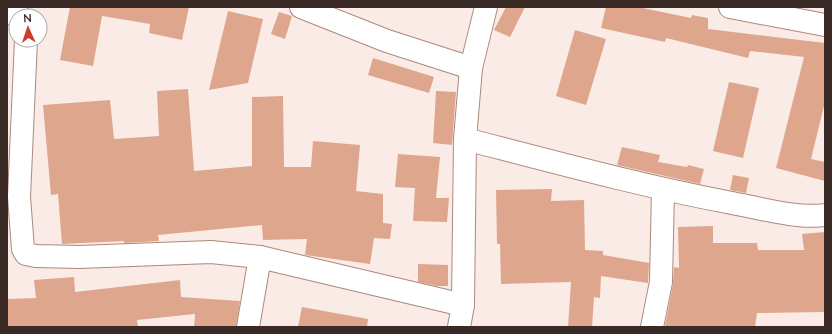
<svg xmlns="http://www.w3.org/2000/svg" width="832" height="334" font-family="Lato,sans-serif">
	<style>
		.building { fill: #dea68d }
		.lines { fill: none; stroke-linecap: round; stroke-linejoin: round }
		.minor-casing { stroke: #ac897d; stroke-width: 24 }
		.minor { stroke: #fff; stroke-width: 22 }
	</style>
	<rect width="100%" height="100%" fill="#fbebe6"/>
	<g class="building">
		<path d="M 70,7 L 189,7 L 182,40 L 149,33 L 150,24 L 102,16 L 93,66 L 60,60 Z"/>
		<path d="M 506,7 L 525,7 L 510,37 L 494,30 Z"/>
		<path d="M 606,7 L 638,7 L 691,18 L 692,15 L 708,18 L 708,29 L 825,43 L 825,102 L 811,159 L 825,162 L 825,181 L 776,168 L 804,57 L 750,51 L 748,58 L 666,38 L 665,42 L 601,28 Z"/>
		<path d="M 228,11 L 263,19 L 248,83 L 209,90 Z"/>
		<path d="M 279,12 L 292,16 L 285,39 L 271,34 Z"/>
		<path d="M 575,30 L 606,39 L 586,105 L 556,96 Z"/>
		<path d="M 373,58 L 434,77 L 429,93 L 368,75 Z"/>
		<path d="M 729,82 L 759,88 L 743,158 L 713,151 Z"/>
		<path d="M 188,89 L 194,171 L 252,166 L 252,97 L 283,96 L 284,167 L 311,167 L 313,141 L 360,145 L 356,191 L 383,194 L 383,223 L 392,224 L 390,239 L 374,238 L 370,264 L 305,255 L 307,239 L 263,240 L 262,225 L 158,235 L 159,241 L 124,243 L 124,241 L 62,244 L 58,194 L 51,195 L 43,105 L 110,100 L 114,139 L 159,136 L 157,91 Z"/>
		<path d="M 436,91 L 456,92 L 452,145 L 433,143 Z"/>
		<path d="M 622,147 L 660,155 L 658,162 L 687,167 L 688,165 L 704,169 L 700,184 L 617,165 Z"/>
		<path d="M 398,154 L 440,157 L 436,198 L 449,198 L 447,222 L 413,221 L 415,188 L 395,187 Z"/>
		<path d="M 733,175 L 749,178 L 746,193 L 730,190 Z"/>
		<path d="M 552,189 L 551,201 L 584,200 L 585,250 L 603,251 L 603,255 L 649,263 L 648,283 L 601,276 L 600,298 L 594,297 L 592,327 L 568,327 L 571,282 L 501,284 L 500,244 L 497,244 L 496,190 Z"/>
		<path d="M 713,226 L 713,243 L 757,243 L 758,250 L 804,250 L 802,234 L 825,232 L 825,312 L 757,313 L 755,327 L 665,326 L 673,284 L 674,267 L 679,268 L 678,227 Z"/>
		<path d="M 418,264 L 448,265 L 448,286 L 437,286 L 418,282 Z"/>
		<path d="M 74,277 L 75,292 L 180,280 L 181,297 L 240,301 L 236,327 L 194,327 L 195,314 L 137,320 L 138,327 L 7,327 L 7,299 L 36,298 L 34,280 Z"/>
		<path d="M 302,307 L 368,319 L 367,327 L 298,327 Z"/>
	</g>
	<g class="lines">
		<defs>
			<g id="minor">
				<path d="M 301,7 L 387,41 L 471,68"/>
				<path d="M 730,7 L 825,25"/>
				<path d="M 7,12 L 19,16"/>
				<path d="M 26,40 L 19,197 L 23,249 L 26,254 L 36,256 L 79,257 L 211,252 L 260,257 L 463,305"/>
				<path d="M 465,139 C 554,162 642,186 732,203 C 759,208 799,219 825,215"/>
				<path d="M 248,327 L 260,257"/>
				<path d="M 459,327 L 463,305 L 465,139 L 471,68 L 486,7"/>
				<path d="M 652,327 L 661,282 L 663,190"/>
			</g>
		</defs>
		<use href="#minor" class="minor-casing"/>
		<use href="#minor" class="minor"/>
	</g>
	<rect width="832" height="334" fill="none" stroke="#392a25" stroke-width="16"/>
	<g transform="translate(28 28) rotate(357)"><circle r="19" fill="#ffffff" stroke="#b0aaa8"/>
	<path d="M0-3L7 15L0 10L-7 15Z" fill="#ca3e2b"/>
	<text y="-6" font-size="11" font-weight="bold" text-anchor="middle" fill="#392a25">N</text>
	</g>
</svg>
